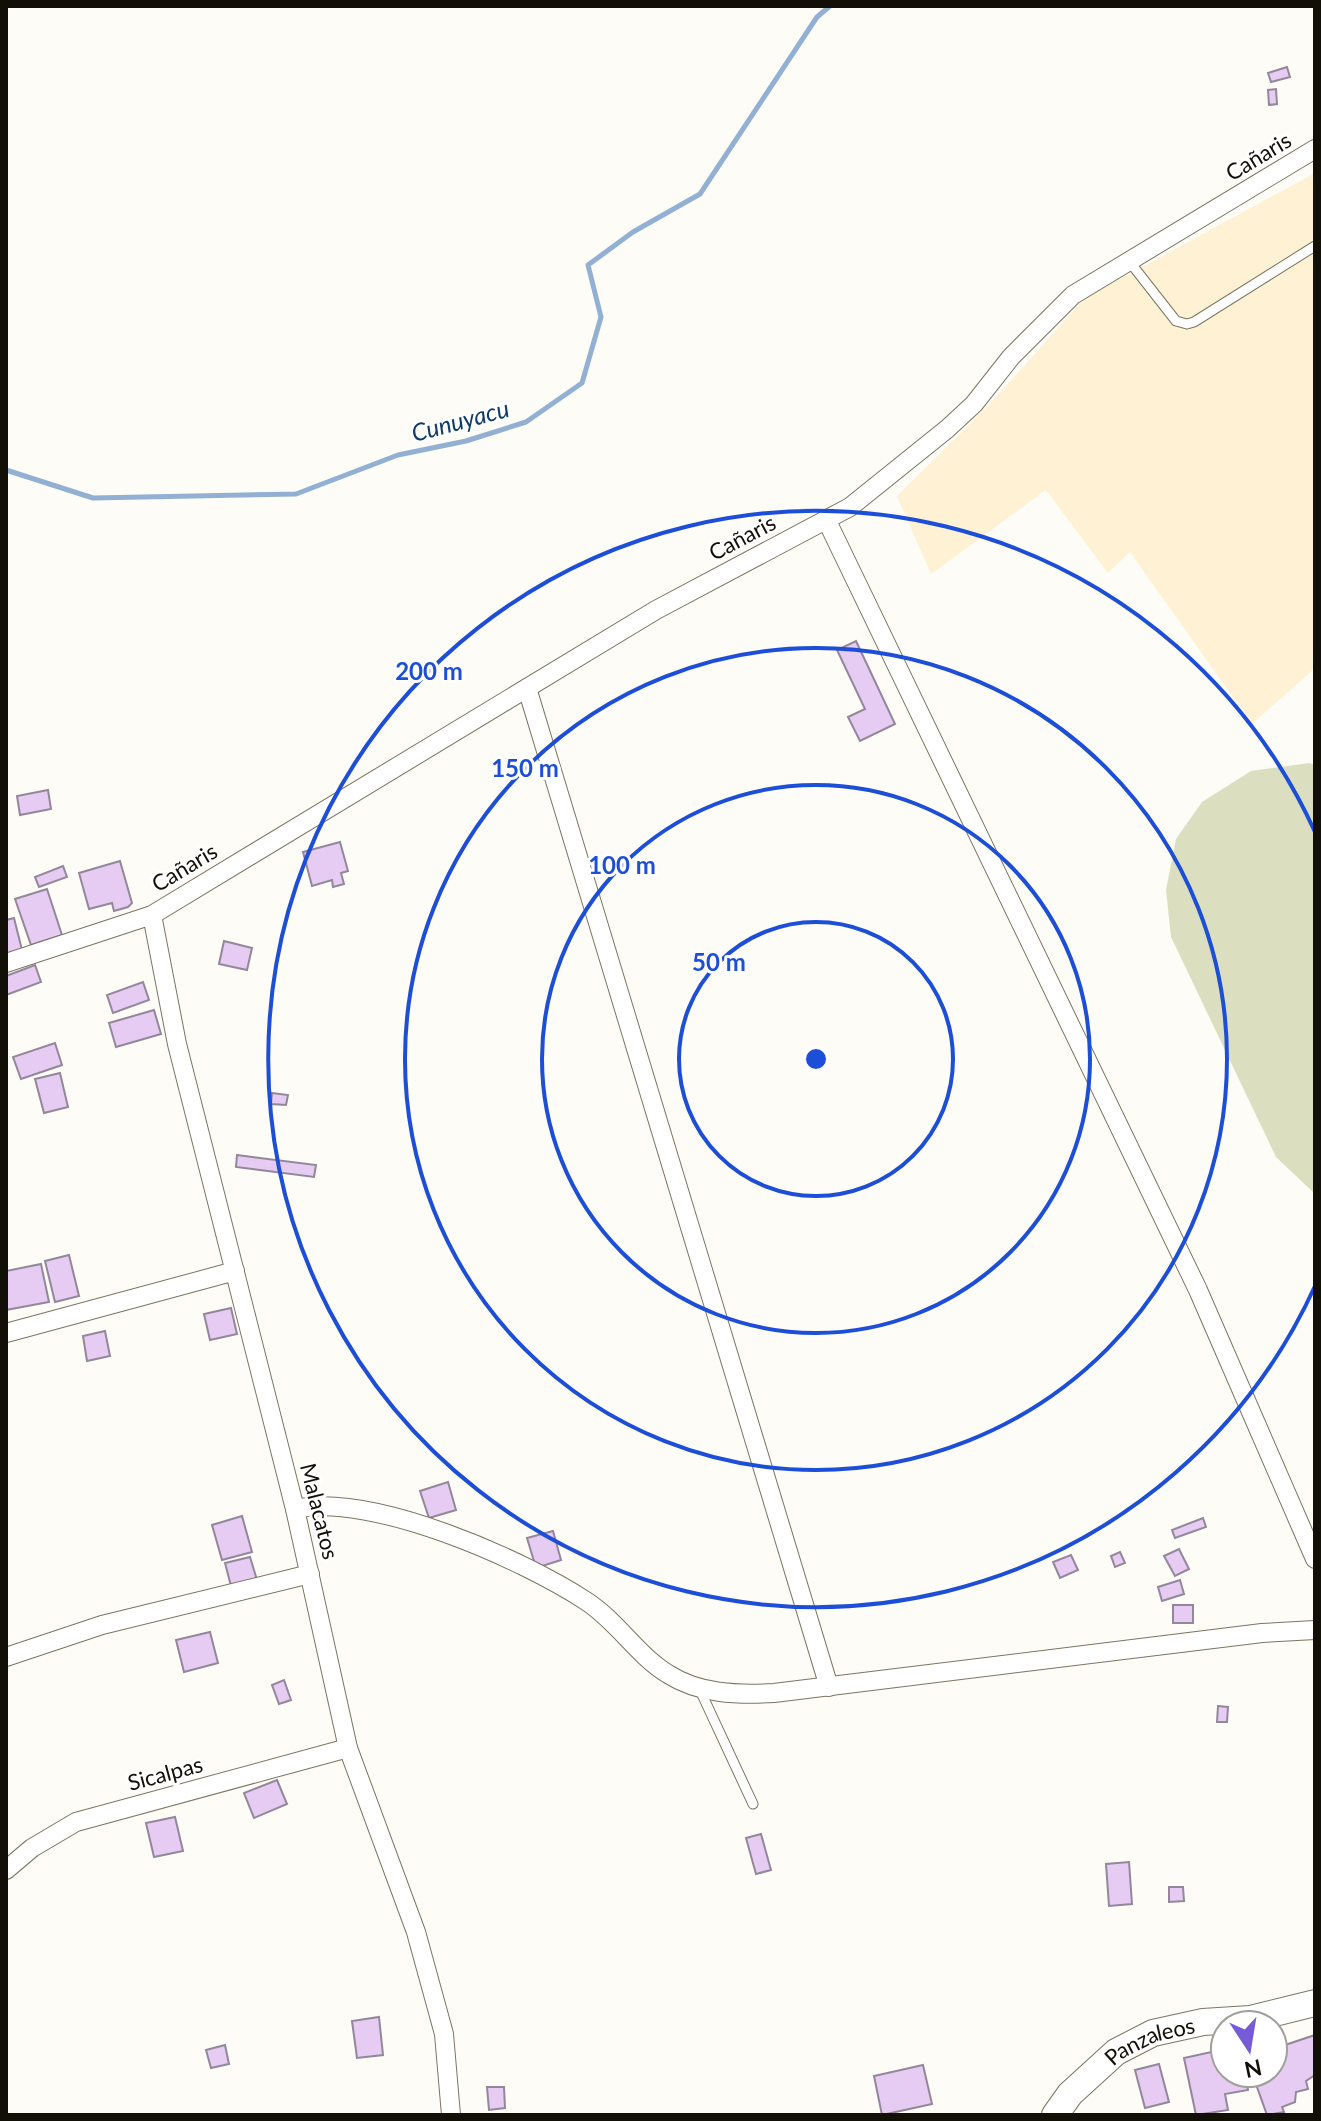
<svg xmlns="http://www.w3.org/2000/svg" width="1321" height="2121" font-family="Lato,sans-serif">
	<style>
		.built { fill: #fef1d4 }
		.green { fill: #dbdfbf }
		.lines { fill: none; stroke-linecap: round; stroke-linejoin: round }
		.stream { stroke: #91b0d4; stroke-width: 5 }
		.building { fill: #e6cbf3; stroke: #93879a; stroke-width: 2 }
		.lane-casing { stroke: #7d7561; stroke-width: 11 }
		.street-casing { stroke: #7d7561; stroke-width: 20 }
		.secondary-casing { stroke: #7d7561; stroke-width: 28 }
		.lane { stroke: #fff; stroke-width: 9 }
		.street { stroke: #fff; stroke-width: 18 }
		.secondary { stroke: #fff; stroke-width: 26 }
		.ring { fill: none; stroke: #1d4ed8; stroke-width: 4 }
		.labels { text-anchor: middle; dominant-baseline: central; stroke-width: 6; stroke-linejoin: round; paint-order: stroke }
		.street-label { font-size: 22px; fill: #120f07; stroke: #fff }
		.water-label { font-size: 24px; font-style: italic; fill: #0e3b69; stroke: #fff }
		.centre { fill: #1d4ed8; stroke: #fff; stroke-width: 4 }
		.ring-label { font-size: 24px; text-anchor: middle; font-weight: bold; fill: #1d4ed8; stroke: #fff; stroke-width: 6; stroke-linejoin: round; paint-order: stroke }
	</style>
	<rect width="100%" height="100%" fill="#fdfcf7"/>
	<path class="built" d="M 1315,173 L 1315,668 L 1252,724 L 1130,552 L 1108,573 L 1046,490 L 931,574 L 897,496 L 988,406 L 1085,298 Z"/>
	<path class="green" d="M 1309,763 L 1315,765 L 1315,1194 L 1276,1157 L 1171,937 L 1166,890 L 1176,839 L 1202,802 L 1251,771 Z"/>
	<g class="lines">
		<path class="stream" d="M 6,470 L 93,498 L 296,494 L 398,455 L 466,441 L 526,422 L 582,383 L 601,317 L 588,265 L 633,232 L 700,194 L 817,17 L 830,6"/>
	</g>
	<g class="building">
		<path d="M 1287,67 L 1290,77 L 1271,82 L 1268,73 Z"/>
		<path d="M 1276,89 L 1277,104 L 1269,105 L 1268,90 Z"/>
		<path d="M 856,641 L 895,724 L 860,741 L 848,717 L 865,709 L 837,650 Z"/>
		<path d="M 48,790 L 51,809 L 20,815 L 17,796 Z"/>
		<path d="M 340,842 L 348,871 L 341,873 L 344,884 L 333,887 L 332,880 L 312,886 L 303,852 Z"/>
		<path d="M 120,861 L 132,903 L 128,907 L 114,911 L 112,903 L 89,909 L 79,873 Z"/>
		<path d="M 63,866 L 67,877 L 39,887 L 35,877 Z"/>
		<path d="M 47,889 L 62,935 L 31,945 L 15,899 Z"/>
		<path d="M 14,918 L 22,950 L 6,954 L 6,920 Z"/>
		<path d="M 224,941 L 252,948 L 247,970 L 219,964 Z"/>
		<path d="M 35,965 L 41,982 L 6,995 L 6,976 Z"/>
		<path d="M 143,982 L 149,1000 L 113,1013 L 107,995 Z"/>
		<path d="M 154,1010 L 161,1034 L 116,1047 L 109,1023 Z"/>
		<path d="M 55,1043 L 62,1065 L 21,1079 L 13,1057 Z"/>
		<path d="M 60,1073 L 68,1107 L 44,1113 L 35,1079 Z"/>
		<path d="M 272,1093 L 288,1095 L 286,1105 L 271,1104 Z"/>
		<path d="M 237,1155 L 316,1165 L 314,1177 L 236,1167 Z"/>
		<path d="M 69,1255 L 79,1296 L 55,1302 L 45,1261 Z"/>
		<path d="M 41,1264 L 49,1302 L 6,1310 L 6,1271 Z"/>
		<path d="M 231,1308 L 237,1334 L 210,1340 L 204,1314 Z"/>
		<path d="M 105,1331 L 110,1356 L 87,1361 L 83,1336 Z"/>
		<path d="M 448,1482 L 456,1510 L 429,1518 L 420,1491 Z"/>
		<path d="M 242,1516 L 252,1552 L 222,1560 L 212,1525 Z"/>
		<path d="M 1203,1518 L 1206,1527 L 1175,1538 L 1172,1530 Z"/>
		<path d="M 553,1531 L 561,1560 L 536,1568 L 527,1538 Z"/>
		<path d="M 1179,1549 L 1189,1569 L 1175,1576 L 1164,1556 Z"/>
		<path d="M 1120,1552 L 1125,1563 L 1115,1567 L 1111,1556 Z"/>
		<path d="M 1071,1555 L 1078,1570 L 1060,1578 L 1053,1562 Z"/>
		<path d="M 250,1557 L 257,1580 L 231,1586 L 225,1563 Z"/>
		<path d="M 1180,1580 L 1184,1594 L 1162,1601 L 1158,1587 Z"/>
		<rect x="1173" y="1605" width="20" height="18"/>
		<path d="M 210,1632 L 218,1663 L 184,1672 L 176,1640 Z"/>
		<path d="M 284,1680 L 291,1700 L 279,1704 L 272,1685 Z"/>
		<path d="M 1218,1706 L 1228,1707 L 1227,1722 L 1217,1722 Z"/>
		<path d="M 277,1780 L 287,1804 L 254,1818 L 244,1793 Z"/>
		<path d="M 175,1817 L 183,1851 L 154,1857 L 146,1823 Z"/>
		<path d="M 761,1834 L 771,1870 L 756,1874 L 746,1838 Z"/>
		<path d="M 1129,1862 L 1132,1904 L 1109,1906 L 1106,1864 Z"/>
		<path d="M 1169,1887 L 1183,1887 L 1184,1901 L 1169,1902 Z"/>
		<path d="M 379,2017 L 383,2055 L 357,2058 L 352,2021 Z"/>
		<path d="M 1315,2035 L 1315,2075 L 1306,2081 L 1308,2089 L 1296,2092 L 1295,2102 L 1282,2107 L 1284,2112 L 1267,2115 L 1252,2073 L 1273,2073 L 1273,2049 Z"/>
		<path d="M 225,2045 L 229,2064 L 211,2068 L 206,2050 Z"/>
		<path d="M 1225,2049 L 1225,2073 L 1245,2073 L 1248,2090 L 1225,2094 L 1228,2110 L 1196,2115 L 1184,2058 Z"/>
		<path d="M 1159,2064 L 1169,2102 L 1145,2108 L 1135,2070 Z"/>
		<path d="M 923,2065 L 932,2104 L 882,2115 L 874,2076 Z"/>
		<path d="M 487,2087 L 504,2087 L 505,2108 L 489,2110 Z"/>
	</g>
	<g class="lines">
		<defs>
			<g id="lane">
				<path d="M 1129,261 L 1176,321 L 1187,324 L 1194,322 L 1315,246"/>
				<path d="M 699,1688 L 753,1804"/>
			</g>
			<g id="street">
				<path d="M 826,519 L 1198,1290 L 1315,1559"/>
				<path d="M 527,688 L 829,1687"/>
				<path d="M 152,915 L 177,1044 L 295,1509 L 348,1748 L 416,1932 L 444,2034 L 451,2115"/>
				<path d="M 6,963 L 152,915 L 656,610 L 850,507 L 947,429 L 974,404 L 1011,357 L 1073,295 L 1315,149"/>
				<path d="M 6,1333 L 235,1271"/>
				<path d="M 295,1509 C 371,1492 522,1559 586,1601 C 617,1621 637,1655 668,1674 C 699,1694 737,1695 774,1693 L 1262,1633 L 1315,1630"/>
				<path d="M 6,1657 L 102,1625 L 310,1574"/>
				<path d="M 6,1870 L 32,1848 L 76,1822 L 348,1748"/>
			</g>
			<g id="secondary">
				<path id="s1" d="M 1055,2115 L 1070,2094 L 1116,2052 L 1153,2033 L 1203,2022 L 1250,2019 L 1315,2003"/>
			</g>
		</defs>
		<use href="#lane" class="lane-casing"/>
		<use href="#street" class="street-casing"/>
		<use href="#secondary" class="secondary-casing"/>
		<use href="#lane" class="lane"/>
		<use href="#street" class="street"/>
		<use href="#secondary" class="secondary"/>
	</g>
	<g class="ring">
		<circle cx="816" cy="1059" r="137"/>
		<circle cx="816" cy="1059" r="274"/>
		<circle cx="816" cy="1059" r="411"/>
		<path d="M1315 1286A548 548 0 1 1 1315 832"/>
	</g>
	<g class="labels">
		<g class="street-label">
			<text transform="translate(1258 156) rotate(-31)">Cañaris</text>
			<text transform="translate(742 537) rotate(-28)">Cañaris</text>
			<text transform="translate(184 867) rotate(-31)">Cañaris</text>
			<text transform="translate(320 1511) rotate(76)">Malacatos</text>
			<text transform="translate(165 1773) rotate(-15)">Sicalpas</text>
			<text stroke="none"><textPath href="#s1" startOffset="124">Panzaleos</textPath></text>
		</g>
		<g class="water-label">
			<text transform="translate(460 420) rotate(-15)">Cunuyacu</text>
		</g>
	</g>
	<circle cx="816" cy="1059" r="12" class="centre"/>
	<g class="ring-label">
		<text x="429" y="680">200 m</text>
		<text x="525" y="777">150 m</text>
		<text x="622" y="874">100 m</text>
		<text x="719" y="971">50 m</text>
	</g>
	<rect width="1321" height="2121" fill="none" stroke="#120f07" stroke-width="16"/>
	<g transform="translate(1249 2049) rotate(168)"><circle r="38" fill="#ffffff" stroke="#a09f9c" stroke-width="2"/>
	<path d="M0-6L14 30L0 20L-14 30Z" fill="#755bd5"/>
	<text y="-12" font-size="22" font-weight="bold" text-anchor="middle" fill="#120f07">N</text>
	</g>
</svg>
